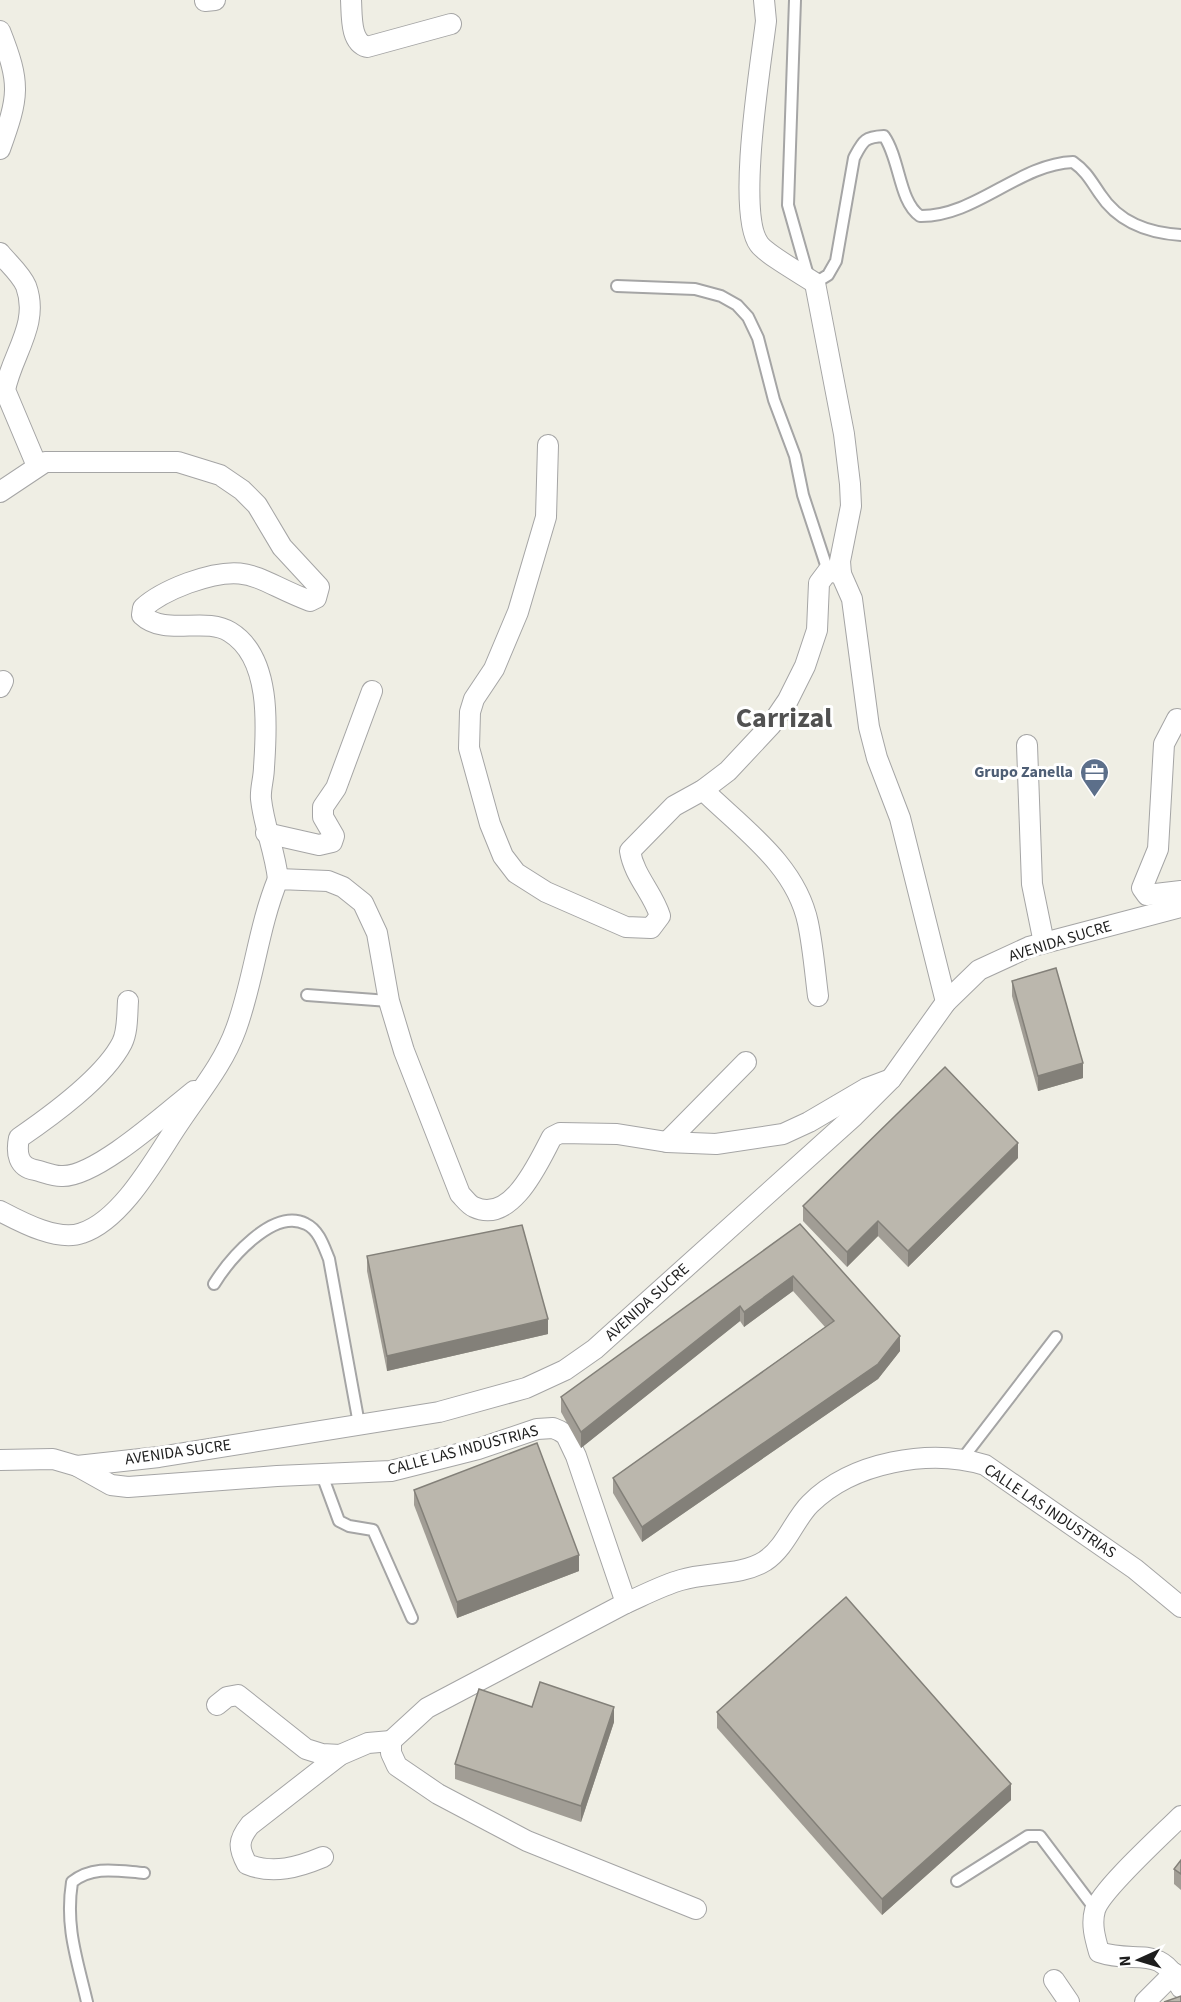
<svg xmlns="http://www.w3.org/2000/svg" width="1181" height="2002" font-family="'Source Sans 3',sans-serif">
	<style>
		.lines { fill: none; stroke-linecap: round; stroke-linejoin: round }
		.lane-casing { stroke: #a5a5a5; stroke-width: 14 }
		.street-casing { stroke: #a5a5a5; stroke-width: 22 }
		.lane { stroke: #fff; stroke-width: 10 }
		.street { stroke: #fff; stroke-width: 20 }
		.wall { fill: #a19d95 }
		.shaded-wall { fill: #838079 }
		.building { fill: #bbb7ad; stroke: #838079; stroke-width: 1.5 }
		.labels { text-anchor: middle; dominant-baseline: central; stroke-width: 6; stroke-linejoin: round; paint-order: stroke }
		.service-label { font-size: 16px; font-weight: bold; fill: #4e5e75; stroke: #fff; text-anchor: end }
		.street-label { font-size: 16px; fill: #1e1e1e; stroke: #fff }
		.town-label { font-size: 28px; font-weight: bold; fill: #515151; stroke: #fff }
	</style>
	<rect width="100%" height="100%" fill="#efeee4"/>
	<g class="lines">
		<defs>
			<g id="lane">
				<path d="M 795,0 L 788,205 L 809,279"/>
				<path d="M 815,283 L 828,275 L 836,261 L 854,158 C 863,141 864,137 884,136 C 900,159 899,202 920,216 C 975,217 1019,164 1073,162 C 1086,171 1091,181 1100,194 C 1119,223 1148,233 1181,235"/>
				<path d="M 617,286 L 695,289 L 721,296 L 737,305 L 748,317 L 758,338 L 774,400 L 795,456 L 803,495 L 828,571"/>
				<path d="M 307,995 L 389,1001"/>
				<path d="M 214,1284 C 229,1260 273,1207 306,1224 C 319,1230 324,1247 329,1259 L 359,1424"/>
				<path d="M 963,1458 L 1056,1337"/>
				<path d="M 322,1475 L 339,1521 L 349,1526 L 373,1530 L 412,1618"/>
				<path d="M 957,1881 L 1028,1836 L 1040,1836 L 1095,1909"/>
				<path d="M 87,2002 C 77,1959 65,1927 72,1882 C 93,1865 118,1871 144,1873"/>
			</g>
			<g id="street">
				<path d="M 351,0 C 352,16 350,42 367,47 L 451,24"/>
				<path d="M 764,0 L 766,21 C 761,63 736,213 759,244 C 766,254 803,275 815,283 L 844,434 L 850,484 L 851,506 L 840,561 L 841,574"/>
				<path d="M 205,1 L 215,0"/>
				<path d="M 0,31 C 21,84 19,96 0,149"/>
				<path d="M 0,253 C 8,263 21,274 26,286 C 40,324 12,354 5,390 L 37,466"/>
				<path d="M 548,445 L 546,517 L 518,612 L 494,669 L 474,699 L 470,712 L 469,748 L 490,824 L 503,856 L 516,873 L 546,892 L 626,927 L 651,928 L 660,916 C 653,893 634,876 630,851 L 674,806 L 703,790 L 728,771 L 771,725 L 788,700 L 805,666 L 817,630 L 819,583 L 828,571 L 841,574 L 852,599 L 869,727 L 877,758 L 900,818 L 946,1002"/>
				<path d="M 0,492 L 45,462 L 178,462 L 220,475 L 242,490 L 257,505 L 282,547 L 319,587 L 316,598 L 310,601 C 255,580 250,561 188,583 C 172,589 156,596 143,608 L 142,615 C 165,637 205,616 230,632 C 271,657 267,725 264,767 C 264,778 260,789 261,799 C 264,827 275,851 278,879"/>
				<path d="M 0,687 L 3,681"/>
				<path d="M 1177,719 L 1164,744 L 1158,849 L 1142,888 L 1147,895 L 1181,891"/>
				<path d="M 1027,745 L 1032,884 L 1044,943"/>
				<path d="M 703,790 C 743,829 796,865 808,923 C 813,947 815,972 818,996"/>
				<path d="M 266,833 L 319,845 L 332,842 L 334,836 L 323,817 L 323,807 L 336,788 L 372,691"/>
				<path d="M 128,1001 C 127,1014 128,1031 122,1043 C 104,1078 51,1116 19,1138 C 16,1153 18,1167 35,1170 C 44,1172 54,1177 63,1176 C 97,1176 165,1114 194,1091"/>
				<path d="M 667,1142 L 746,1062"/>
				<path d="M 0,1211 C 21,1222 58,1242 82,1233 C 122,1220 155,1159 177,1126 C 198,1094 223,1065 236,1029 C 254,980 258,928 278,879 L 328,881 L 343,887 L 363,903 L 377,933 L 389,1001 L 404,1051 L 460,1194 C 464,1198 469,1205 474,1207 C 512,1225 539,1161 552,1137 L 560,1133 L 617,1134 L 667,1142 L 716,1144 L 783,1134 L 809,1122 L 867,1088 L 891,1079"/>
				<path d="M 0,1460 L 53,1459 L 77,1466 L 159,1457 L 439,1412 L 526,1388 L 565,1370 L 595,1349 L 854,1116 L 891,1079 L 946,1002 L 979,970 L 1029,947 L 1181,907"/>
				<path d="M 77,1466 L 111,1485 L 128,1487 L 277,1476 L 391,1471 L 478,1449 L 537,1429 L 553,1428 L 560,1431 L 566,1435 L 576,1456 L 626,1603 C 644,1595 663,1585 681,1580 C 708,1572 741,1576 765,1561 C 786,1547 794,1520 810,1504 C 852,1462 930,1448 985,1465 L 1135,1569 L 1181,1607"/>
				<path d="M 626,1603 L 427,1708 L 391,1741 L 391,1753 L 397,1766 L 438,1794 L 527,1841 L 696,1909"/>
				<path d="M 217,1705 L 227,1697 L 238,1695 L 306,1749 L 322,1754 L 340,1755"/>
				<path d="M 1181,1816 C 1163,1834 1101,1890 1095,1910 C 1091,1924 1095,1938 1099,1952 C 1136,1965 1160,1942 1181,1988"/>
				<path d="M 323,1857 C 299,1867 273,1875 247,1864 C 238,1848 238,1840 250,1825 L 340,1755 L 368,1743 L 391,1741"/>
				<path d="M 1054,1980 L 1069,2002"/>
				<path d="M 1145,2002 L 1174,1973"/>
			</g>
		</defs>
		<use href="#lane" class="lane-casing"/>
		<use href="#street" class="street-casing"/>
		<use href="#lane" class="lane"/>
		<use href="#street" class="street"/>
	</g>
	<g class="wall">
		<path d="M 1012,981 L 1083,1078 L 1038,1091 L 1012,996 Z"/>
		<path d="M 1018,1158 L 908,1267 L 878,1236 L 847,1267 L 803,1221 L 803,1206 Z"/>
		<path d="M 800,1224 L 900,1351 L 878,1379 L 642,1542 L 613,1493 L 613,1478 L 825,1327 L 793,1291 L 744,1327 L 740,1321 L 581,1448 L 561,1412 L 561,1397 Z"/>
		<path d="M 367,1256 L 548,1334 L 387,1371 L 367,1271 Z"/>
		<path d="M 414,1490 L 579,1571 L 457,1618 L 414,1505 Z"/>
		<path d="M 532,1707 L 614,1722 L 581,1822 L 455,1779 L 455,1764 Z"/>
		<path d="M 717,1712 L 1011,1800 L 882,1915 L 717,1728 Z"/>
		<path d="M 1181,1860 L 1181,1890 L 1174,1884 L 1174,1869 Z"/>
	</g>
	<g class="shaded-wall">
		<path d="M 1083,1063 L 1083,1078 L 1038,1091 L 1038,1076 Z"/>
		<path d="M 1018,1143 L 1018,1158 L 908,1267 L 908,1251 Z"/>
		<path d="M 878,1221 L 878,1236 L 847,1267 L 847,1252 Z"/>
		<path d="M 793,1276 L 793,1291 L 744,1327 L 744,1312 Z"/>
		<path d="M 740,1306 L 740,1321 L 581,1448 L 581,1432 Z"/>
		<path d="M 548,1319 L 548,1334 L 387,1371 L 387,1356 Z"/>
		<path d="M 900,1336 L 900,1351 L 878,1379 L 642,1542 L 642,1527 Z"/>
		<path d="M 579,1555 L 579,1571 L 457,1618 L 457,1602 Z"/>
		<path d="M 614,1707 L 614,1722 L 581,1822 L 581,1806 Z"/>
		<path d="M 1011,1784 L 1011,1800 L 882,1915 L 882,1899 Z"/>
	</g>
	<g class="building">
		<path d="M 1056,968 L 1083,1063 L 1038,1076 L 1012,981 Z"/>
		<path d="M 945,1067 L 1018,1143 L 908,1251 L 878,1221 L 847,1252 L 803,1206 Z"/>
		<path d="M 800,1224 L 900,1336 L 878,1364 L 642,1527 L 613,1478 L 834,1321 L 793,1276 L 744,1312 L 740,1306 L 581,1432 L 561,1397 Z"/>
		<path d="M 522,1225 L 548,1319 L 387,1356 L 367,1256 Z"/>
		<path d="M 537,1443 L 579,1555 L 457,1602 L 414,1490 Z"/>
		<path d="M 846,1597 L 1011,1784 L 882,1899 L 717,1712 Z"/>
		<path d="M 540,1682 L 614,1707 L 581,1806 L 455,1764 L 479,1689 L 532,1707 Z"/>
		<path d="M 1181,1860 L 1181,1874 L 1174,1869 Z"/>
		<path d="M 1181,1996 L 1181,2002 L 1164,2002 Z"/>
	</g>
	<defs>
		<symbol id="office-pin" viewBox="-11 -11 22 30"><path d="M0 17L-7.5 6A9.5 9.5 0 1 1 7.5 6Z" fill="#5c6f8a" stroke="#fff"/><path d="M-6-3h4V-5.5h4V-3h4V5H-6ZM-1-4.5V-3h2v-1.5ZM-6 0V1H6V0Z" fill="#fff"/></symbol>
	</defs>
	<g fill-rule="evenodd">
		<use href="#office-pin" x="1078" y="756" width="33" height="45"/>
	</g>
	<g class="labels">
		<g class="service-label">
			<text x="1073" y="772">Grupo Zanella</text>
		</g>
		<g class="street-label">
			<text transform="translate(1060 941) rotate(-17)">AVENIDA SUCRE</text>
			<text transform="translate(647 1302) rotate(-42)">AVENIDA SUCRE</text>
			<text transform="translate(463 1450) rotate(-15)">CALLE LAS INDUSTRIAS</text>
			<text transform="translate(178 1452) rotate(-8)">AVENIDA SUCRE</text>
			<text transform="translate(1050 1511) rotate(34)">CALLE LAS INDUSTRIAS</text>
		</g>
		<g class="town-label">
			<text x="784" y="718">Carrizal</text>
		</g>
	</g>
	<g transform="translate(1139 1960) rotate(266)" stroke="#ffffff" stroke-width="4.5" paint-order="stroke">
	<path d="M0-4.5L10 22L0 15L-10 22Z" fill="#1e1e1e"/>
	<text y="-9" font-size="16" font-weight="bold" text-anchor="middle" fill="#1e1e1e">N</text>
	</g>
</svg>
